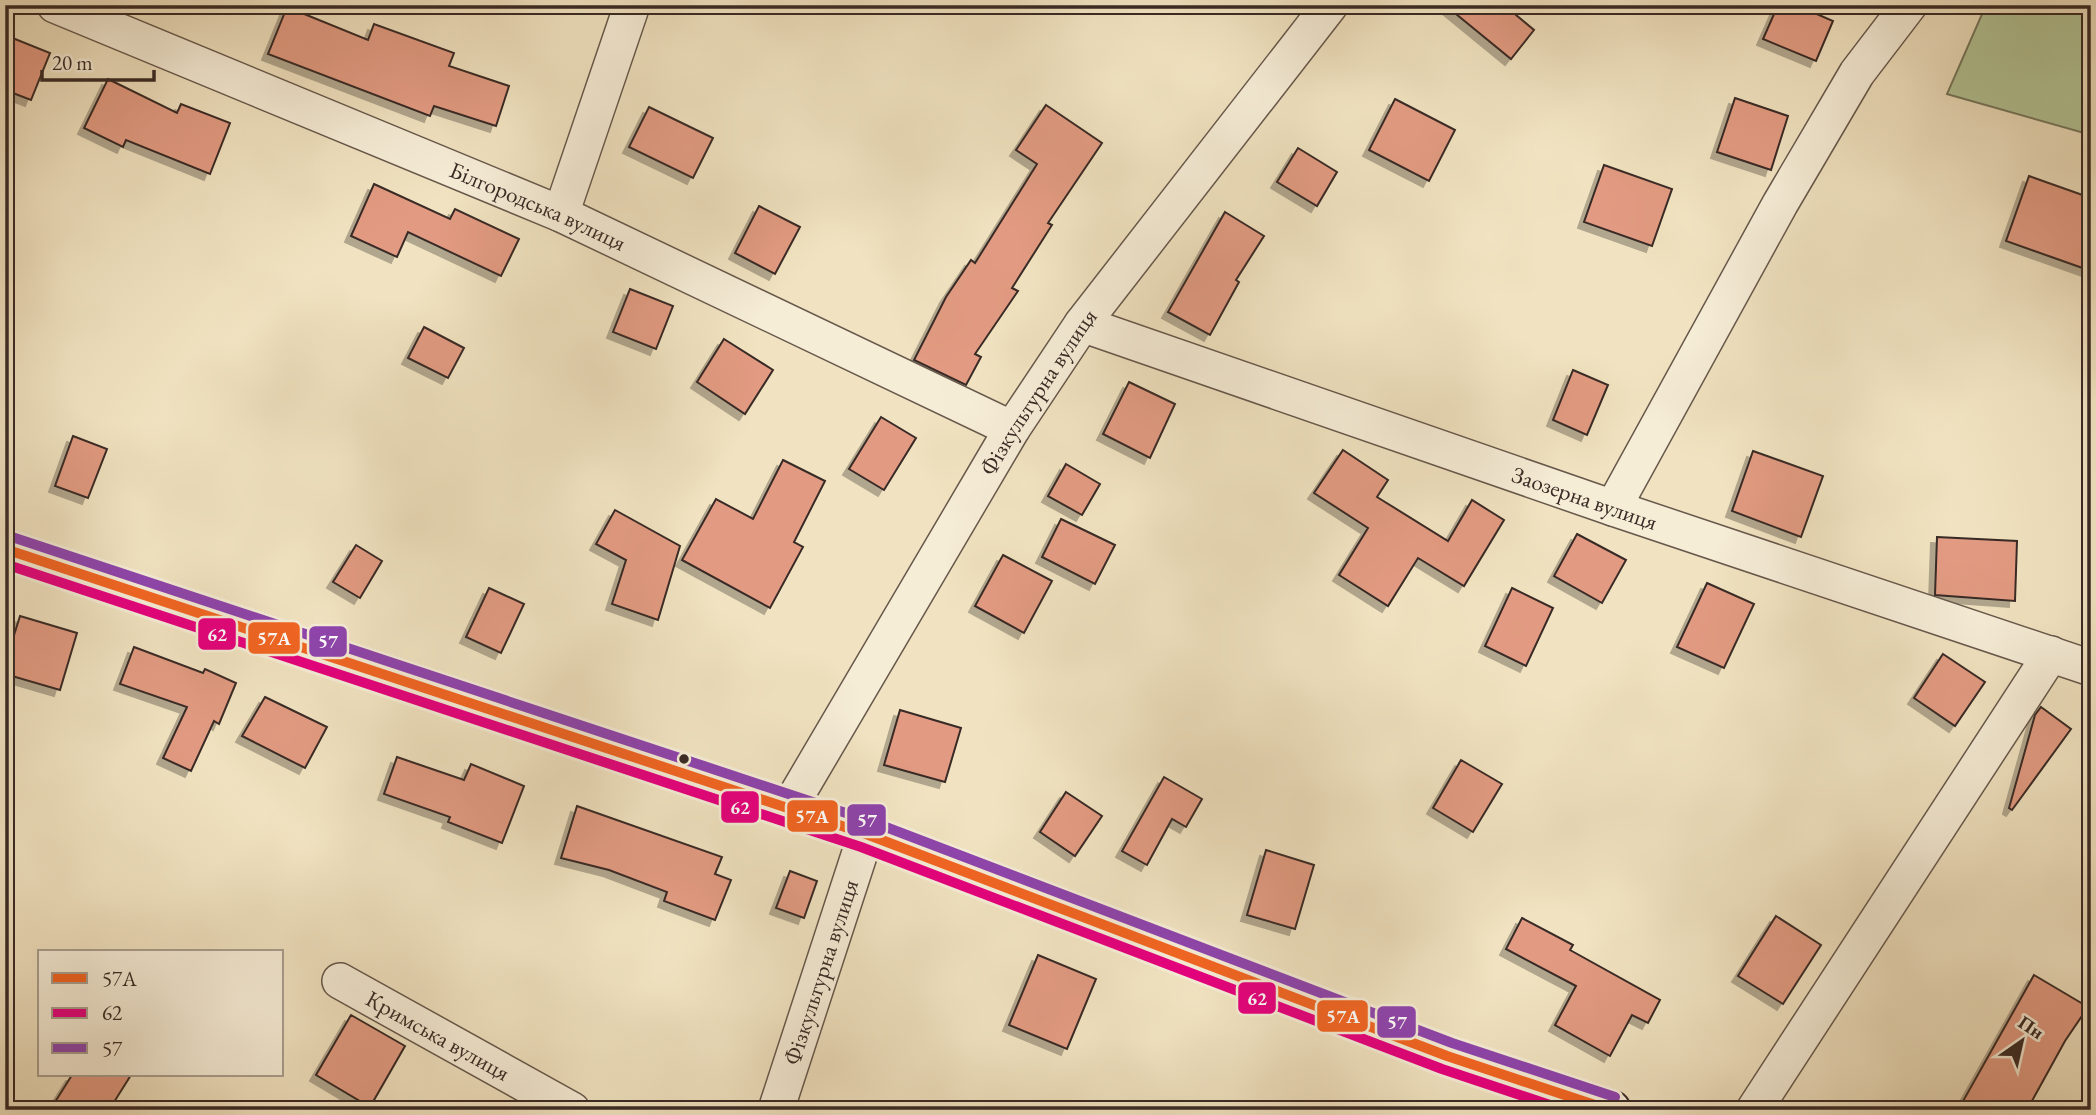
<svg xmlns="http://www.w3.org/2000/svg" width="2096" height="1115" font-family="'EB Garamond',serif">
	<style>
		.green { fill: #b4c597; stroke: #76785e; stroke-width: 2 }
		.building { fill: #e29b82; stroke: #392a25; stroke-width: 2; filter: url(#shadow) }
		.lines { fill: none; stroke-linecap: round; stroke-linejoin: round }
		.street-casing { stroke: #67584c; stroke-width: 38 }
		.secondary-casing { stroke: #392a25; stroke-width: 42 }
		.street { stroke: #f6edd7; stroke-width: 35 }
		.secondary { stroke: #f6edd7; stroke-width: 38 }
		.bus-1-casing { stroke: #f6edd7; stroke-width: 16 }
		.bus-2-casing { stroke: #f6edd7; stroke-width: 16 }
		.bus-3-casing { stroke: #f6edd7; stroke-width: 16 }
		.bus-1 { stroke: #f26522; stroke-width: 10 }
		.bus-2 { stroke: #e5007d; stroke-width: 10 }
		.bus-3 { stroke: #8e44ad; stroke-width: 10 }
		.bus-dot { fill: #392a25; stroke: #f6edd7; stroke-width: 2.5 }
		.labels { text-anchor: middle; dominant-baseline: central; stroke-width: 5; stroke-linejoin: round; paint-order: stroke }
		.street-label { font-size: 23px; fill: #392a25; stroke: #f6edd7 }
		.line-badge { stroke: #f6edd7; stroke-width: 2.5 }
		.badge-label { font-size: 19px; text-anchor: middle; font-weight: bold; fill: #fff }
	</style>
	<defs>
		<filter id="shadow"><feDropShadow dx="-6" dy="6" stdDeviation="0" flood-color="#0004"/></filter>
	</defs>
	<rect width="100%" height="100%" fill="#f1e3c1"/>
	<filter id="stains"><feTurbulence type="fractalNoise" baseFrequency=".00286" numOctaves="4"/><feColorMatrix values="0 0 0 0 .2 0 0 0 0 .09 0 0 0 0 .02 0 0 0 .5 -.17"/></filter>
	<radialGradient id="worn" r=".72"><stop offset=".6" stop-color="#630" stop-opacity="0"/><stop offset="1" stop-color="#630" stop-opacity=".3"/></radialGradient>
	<path class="green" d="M 1986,5 L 2091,5 L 2091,135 L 1947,94 Z"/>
	<g class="building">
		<path d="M 1445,5 L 1504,5 L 1534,30 L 1511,59 Z"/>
		<path d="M 1778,5 L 1796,5 L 1833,21 L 1816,61 L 1763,39 Z"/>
		<path d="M 287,7 L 368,40 L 374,24 L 454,53 L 449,66 L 509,86 L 496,126 L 434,106 L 430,116 L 268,54 Z"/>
		<path d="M 5,35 L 50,53 L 31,100 L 5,90 Z"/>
		<path d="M 108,79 L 177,113 L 181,104 L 230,123 L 210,174 L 126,140 L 123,147 L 84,128 Z"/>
		<path d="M 1735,98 L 1788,116 L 1771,170 L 1717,152 Z"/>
		<path d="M 1395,99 L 1455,130 L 1429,181 L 1369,150 Z"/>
		<path d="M 1046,105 L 1102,143 L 1048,223 L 1052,225 L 1012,288 L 1018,291 L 975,354 L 981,357 L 966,385 L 914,360 L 946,297 L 971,260 L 975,263 L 1037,164 L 1016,150 Z"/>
		<path d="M 649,107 L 713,138 L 693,178 L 629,147 Z"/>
		<path d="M 1298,148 L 1337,172 L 1317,206 L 1277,182 Z"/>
		<path d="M 1604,165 L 1672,189 L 1652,246 L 1584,222 Z"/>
		<path d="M 2029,176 L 2091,198 L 2091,271 L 2006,241 Z"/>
		<path d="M 374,184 L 450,219 L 455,209 L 519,239 L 501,276 L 408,232 L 397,257 L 351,236 Z"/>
		<path d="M 759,206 L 800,227 L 775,274 L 735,253 Z"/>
		<path d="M 1225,212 L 1264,236 L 1236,280 L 1239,282 L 1210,335 L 1168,312 Z"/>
		<path d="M 630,289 L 673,306 L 656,349 L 613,332 Z"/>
		<path d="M 424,327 L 464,348 L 448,378 L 408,358 Z"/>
		<path d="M 724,339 L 773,370 L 745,414 L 697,382 Z"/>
		<path d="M 1573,370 L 1608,385 L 1587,435 L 1553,420 Z"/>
		<path d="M 1129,382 L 1175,404 L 1150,458 L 1103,434 Z"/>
		<path d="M 881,417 L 916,438 L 884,490 L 849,469 Z"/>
		<path d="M 73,436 L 107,449 L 88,498 L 55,486 Z"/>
		<path d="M 1343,450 L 1388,480 L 1377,497 L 1448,541 L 1472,500 L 1504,520 L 1464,586 L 1418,558 L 1388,606 L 1339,575 L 1368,528 L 1314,493 Z"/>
		<path d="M 1753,451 L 1823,476 L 1801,537 L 1732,511 Z"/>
		<path d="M 783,460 L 825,481 L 794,542 L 803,547 L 770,608 L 682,560 L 716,499 L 753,519 Z"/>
		<path d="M 1066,464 L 1100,484 L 1082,515 L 1048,496 Z"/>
		<path d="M 615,510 L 680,546 L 658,620 L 612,604 L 626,560 L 596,544 Z"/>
		<path d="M 1061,519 L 1115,545 L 1095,584 L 1042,557 Z"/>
		<path d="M 1577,534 L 1626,560 L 1602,603 L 1554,576 Z"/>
		<path d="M 1937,537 L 2017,541 L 2015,601 L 1935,595 Z"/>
		<path d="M 356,545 L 382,561 L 360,598 L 333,582 Z"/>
		<path d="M 1003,555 L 1052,581 L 1024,633 L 975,606 Z"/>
		<path d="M 1707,583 L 1754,604 L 1724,668 L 1677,647 Z"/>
		<path d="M 489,588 L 524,604 L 501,653 L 466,637 Z"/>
		<path d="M 1512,588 L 1553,608 L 1526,666 L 1485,646 Z"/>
		<path d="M 20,616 L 77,633 L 60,690 L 5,674 L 5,664 Z"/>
		<path d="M 134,647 L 203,673 L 205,669 L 236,683 L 219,724 L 214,721 L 191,771 L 163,758 L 187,707 L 120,684 Z"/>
		<path d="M 1943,654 L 1985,682 L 1955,726 L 1914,698 Z"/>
		<path d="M 265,697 L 327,727 L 305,768 L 242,736 Z"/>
		<path d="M 2041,707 L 2071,729 L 2012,810 L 2009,808 L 2035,715 Z"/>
		<path d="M 900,710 L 961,728 L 945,782 L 884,765 Z"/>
		<path d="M 397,757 L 464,780 L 471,764 L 524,786 L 502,843 L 448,822 L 450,817 L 384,794 Z"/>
		<path d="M 1461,760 L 1502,784 L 1473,832 L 1433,808 Z"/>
		<path d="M 1164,777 L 1202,799 L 1186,827 L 1172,819 L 1147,865 L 1122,851 Z"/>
		<path d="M 1066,792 L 1102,816 L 1075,856 L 1040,832 Z"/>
		<path d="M 577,806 L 722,857 L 715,874 L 731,880 L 715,920 L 664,901 L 667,892 L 609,870 L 561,858 Z"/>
		<path d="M 1266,850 L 1314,865 L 1295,929 L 1247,915 Z"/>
		<path d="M 790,871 L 817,881 L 804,918 L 776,908 Z"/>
		<path d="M 1776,916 L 1821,945 L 1783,1004 L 1738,976 Z"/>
		<path d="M 1522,918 L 1573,945 L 1570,950 L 1660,1000 L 1648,1023 L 1632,1015 L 1610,1056 L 1555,1025 L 1576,986 L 1506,949 Z"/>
		<path d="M 1038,955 L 1096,979 L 1067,1049 L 1009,1025 Z"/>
		<path d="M 2034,975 L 2088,1007 L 2065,1041 L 2027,1110 L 1958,1110 Z"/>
		<path d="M 351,1015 L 405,1046 L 370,1107 L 316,1075 Z"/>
		<path d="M 72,1075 L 131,1075 L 109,1110 L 50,1110 Z"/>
	</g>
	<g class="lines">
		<defs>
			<g id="street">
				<path id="s1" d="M 55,5 L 561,214 L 1012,429"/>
				<path d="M 561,214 L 632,5"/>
				<path id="s2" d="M 1082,324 L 1613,508 L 2091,668"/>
				<path d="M 1613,508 L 1780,204 L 1857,73 L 1909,5"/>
				<path id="s3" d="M 789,808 L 1012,429 L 1082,324 L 1330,5"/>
				<path id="s4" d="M 340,981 L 572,1110"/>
				<path id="s5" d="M 776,1110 L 866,834"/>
				<path d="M 1754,1110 L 2051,654"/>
			</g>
			<path id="secondary" d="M 5,549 L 866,834 L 1447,1056 L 1611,1110"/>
		</defs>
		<use href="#street" class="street-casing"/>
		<use href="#secondary" class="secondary-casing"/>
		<use href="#street" class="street"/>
		<use href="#secondary" class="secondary"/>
		<defs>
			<path id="bus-1" d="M 5,549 L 866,834 L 1447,1056 L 1610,1110"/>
			<path id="bus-2" d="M 5,564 L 861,847 L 1442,1069 L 1565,1110"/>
			<path id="bus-3" d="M 9,536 L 870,821 L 1452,1043 L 1615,1097"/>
		</defs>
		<use href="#bus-1" class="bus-1-casing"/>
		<use href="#bus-2" class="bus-2-casing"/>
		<use href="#bus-3" class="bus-3-casing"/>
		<use href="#bus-1" class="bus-1"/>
		<use href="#bus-2" class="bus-2"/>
		<use href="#bus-3" class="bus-3"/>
	</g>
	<circle class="bus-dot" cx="684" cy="759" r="6"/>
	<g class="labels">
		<g class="street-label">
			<text stroke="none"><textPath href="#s1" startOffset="523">Білгородська вулиця</textPath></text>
			<text stroke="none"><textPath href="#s3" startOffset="485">Фізкультурна вулиця</textPath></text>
			<text stroke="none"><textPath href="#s2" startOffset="532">Заозерна вулиця</textPath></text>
			<text stroke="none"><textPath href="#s5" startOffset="145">Фізкультурна вулиця</textPath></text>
			<text stroke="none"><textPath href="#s4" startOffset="112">Кримська вулиця</textPath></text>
		</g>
	</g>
	<g class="line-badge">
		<rect x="197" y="617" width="40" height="34" rx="7" fill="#e5007d"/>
		<rect x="247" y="621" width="54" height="34" rx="7" fill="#f26522"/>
		<rect x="308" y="625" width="40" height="33" rx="7" fill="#8e44ad"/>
		<rect x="720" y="790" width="40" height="34" rx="7" fill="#e5007d"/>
		<rect x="786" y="799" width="53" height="34" rx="7" fill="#f26522"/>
		<rect x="846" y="803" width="41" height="34" rx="7" fill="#8e44ad"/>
		<rect x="1237" y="981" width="40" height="34" rx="7" fill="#e5007d"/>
		<rect x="1316" y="999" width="53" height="34" rx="7" fill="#f26522"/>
		<rect x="1376" y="1005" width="41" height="34" rx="7" fill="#8e44ad"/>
	</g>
	<g class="badge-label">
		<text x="217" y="641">62</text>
		<text x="274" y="645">57А</text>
		<text x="328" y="648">57</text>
		<text x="740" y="814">62</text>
		<text x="812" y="823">57А</text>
		<text x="867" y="827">57</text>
		<text x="1257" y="1005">62</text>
		<text x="1343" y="1023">57А</text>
		<text x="1397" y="1029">57</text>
	</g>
	<rect width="2096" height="1115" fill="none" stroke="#f1e3c1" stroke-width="28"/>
	<rect x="7" y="7" width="2082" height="1101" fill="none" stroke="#392a25" stroke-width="3.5"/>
	<rect x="14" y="14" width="2068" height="1087" fill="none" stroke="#392a25" stroke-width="2"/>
	<rect x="38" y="950" width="245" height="126" fill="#f6edd7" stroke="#aa9f90" stroke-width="2"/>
	<rect x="52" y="973" width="35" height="10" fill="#f26522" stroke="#aa9f90" stroke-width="2"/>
	<text x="102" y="986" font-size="21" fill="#392a25">57А</text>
	<rect x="52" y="1008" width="35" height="10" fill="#e5007d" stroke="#aa9f90" stroke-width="2"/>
	<text x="102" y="1020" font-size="21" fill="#392a25">62</text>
	<rect x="52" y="1043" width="35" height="10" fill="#8e44ad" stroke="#aa9f90" stroke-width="2"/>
	<text x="102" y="1056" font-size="21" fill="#392a25">57</text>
	<g transform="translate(2022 1041) rotate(34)" stroke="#f6edd7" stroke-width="5" paint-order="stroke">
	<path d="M0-5L12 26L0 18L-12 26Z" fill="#392a25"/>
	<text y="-10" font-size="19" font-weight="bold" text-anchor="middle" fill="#392a25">Пн</text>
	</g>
	<path d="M42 70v10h112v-10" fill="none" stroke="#392a25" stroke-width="3.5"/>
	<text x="52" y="70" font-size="21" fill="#392a25" stroke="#f6edd7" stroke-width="5" paint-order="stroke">20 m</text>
	<rect width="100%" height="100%" filter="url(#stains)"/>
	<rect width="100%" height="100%" fill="url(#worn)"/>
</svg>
